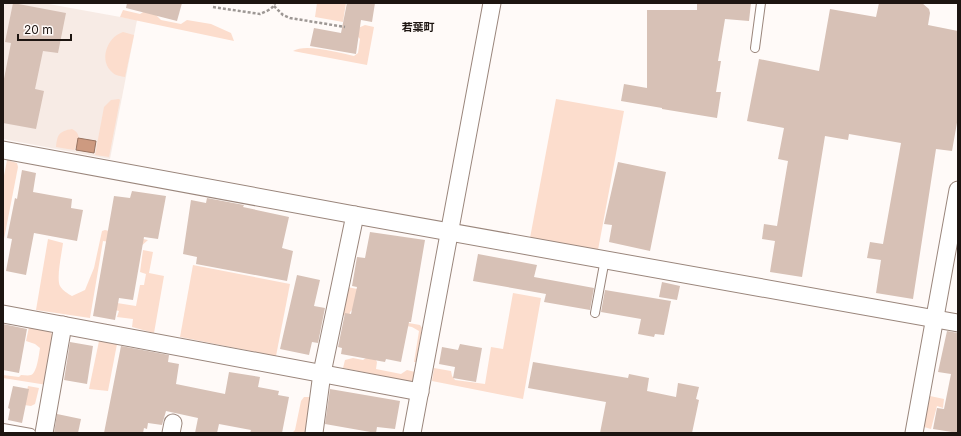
<svg xmlns="http://www.w3.org/2000/svg" width="961" height="436" font-family="Inter,'Noto Sans JP',sans-serif">
	<style>
		.built { fill: #f7ebe5 }
		.green { fill: #fcddcd }
		.water { fill: #cd9a80; stroke: #98725f }
		.building { fill: #d7c1b6 }
		.lines { fill: none; stroke-linecap: round; stroke-linejoin: round }
		.lane-casing { stroke: #9a867c; stroke-width: 10 }
		.street-casing { stroke: #9a867c; stroke-width: 19 }
		.path { stroke: #9d9794; stroke-width: 2.5; stroke-dasharray: 3 2; stroke-linecap: butt }
		.lane { stroke: #fff; stroke-width: 8 }
		.street { stroke: #fff; stroke-width: 17 }
		.labels { text-anchor: middle; dominant-baseline: central; stroke-width: 3.5; stroke-linejoin: round; paint-order: stroke }
		.neighbourhood-label { font-size: 11px; font-weight: bold; fill: #1d1511; stroke: #fffaf8 }
	</style>
	<rect width="100%" height="100%" fill="#fffaf8"/>
	<path class="built" d="M 5,3 L 43,3 L 137,20 L 110,159 L 3,139 L 3,12 Z"/>
	<g class="green">
		<path d="M 317,3 L 346,3 L 343,22 L 315,17 Z"/>
		<path d="M 123,10 L 140,14 L 145,11 L 155,14 L 161,20 L 181,24 L 187,20 L 211,24 L 231,33 L 234,41 L 120,17 Z"/>
		<path d="M 365,25 L 374,27 L 367,65 L 293,51 C 305,43 340,53 354,56 L 358,53 L 360,39 L 356,34 L 358,28 Z"/>
		<path d="M 123,32 L 134,35 L 125,77 C 121,76 116,76 113,73 C 98,61 107,37 123,32 Z"/>
		<path d="M 119,99 L 120,100 L 109,157 L 95,155 L 104,107 L 111,100 Z"/>
		<path d="M 556,99 L 624,111 L 598,250 L 530,238 Z"/>
		<path d="M 72,129 C 82,134 79,142 74,150 L 56,147 C 57,135 59,131 72,129 Z"/>
		<path d="M 7,160 L 17,163 L 18,167 L 3,244 L 3,181 Z"/>
		<path d="M 105,230 L 148,240 L 140,247 L 103,241 L 90,318 L 36,310 L 48,239 L 63,243 C 62,252 56,278 60,286 C 63,291 67,293 72,296 L 85,290 L 94,268 L 102,231 Z"/>
		<path d="M 143,250 L 153,252 L 149,273 L 164,276 L 154,333 L 132,327 L 133,319 L 117,317 L 119,311 L 115,310 L 117,303 L 136,306 L 140,285 L 144,285 L 146,274 L 140,272 Z"/>
		<path d="M 193,265 L 290,284 L 276,356 L 180,337 Z"/>
		<path d="M 347,287 L 389,295 L 386,319 L 420,325 L 422,328 L 416,362 L 414,362 L 419,331 L 412,327 L 385,322 L 375,359 L 377,362 L 376,369 L 401,374 L 407,370 L 415,372 L 413,382 L 343,368 L 345,360 L 353,358 L 363,360 L 366,358 L 353,309 L 350,312 L 349,316 L 341,315 Z"/>
		<path d="M 513,293 L 541,298 L 523,399 L 432,381 L 434,368 L 451,371 L 452,376 L 455,380 L 485,384 L 491,347 L 503,349 Z"/>
		<path d="M 29,327 L 50,331 L 55,340 L 47,385 L 3,378 L 3,375 L 19,377 L 21,375 C 24,375 28,376 31,375 C 37,373 39,354 40,348 L 35,344 L 26,341 Z"/>
		<path d="M 99,341 L 117,344 L 108,391 L 89,389 Z"/>
		<path d="M 28,386 L 39,388 L 35,404 L 31,406 L 24,405 Z"/>
		<path d="M 930,396 L 944,399 L 943,408 L 937,406 L 931,429 L 924,427 Z"/>
		<path d="M 304,397 L 313,397 L 308,433 L 292,433 L 295,430 L 301,401 Z"/>
	</g>
	<path class="water" d="M 78,138 L 96,141 L 94,153 L 76,150 Z"/>
	<g class="building">
		<path d="M 13,3 L 66,13 L 58,53 L 43,51 L 35,89 L 44,91 L 36,129 L 3,123 L 3,84 L 11,43 L 5,42 Z"/>
		<path d="M 127,3 L 182,3 L 177,21 L 126,8 Z"/>
		<path d="M 347,3 L 375,3 L 372,22 L 361,20 L 356,54 L 310,46 L 314,28 L 341,33 Z"/>
		<path d="M 697,3 L 751,3 L 749,21 L 725,19 L 718,61 L 721,61 L 716,92 L 721,92 L 717,118 L 662,109 L 662,108 L 621,101 L 624,84 L 647,88 L 647,10 L 697,10 Z"/>
		<path d="M 879,3 L 922,3 L 929,9 L 930,13 L 928,25 L 958,31 L 958,117 L 952,151 L 936,149 L 913,299 L 876,293 L 881,260 L 867,258 L 870,242 L 883,244 L 901,143 L 849,134 L 848,140 L 825,136 L 802,277 L 770,272 L 775,241 L 762,239 L 764,224 L 777,226 L 788,161 L 778,159 L 784,128 L 747,121 L 759,59 L 819,71 L 830,9 L 876,17 Z"/>
		<path d="M 618,162 L 666,172 L 650,251 L 609,242 L 612,225 L 604,224 Z"/>
		<path d="M 22,170 L 36,173 L 33,192 L 72,199 L 71,208 L 83,210 L 77,241 L 34,233 L 26,275 L 6,271 L 12,239 L 7,238 L 15,198 L 17,199 Z"/>
		<path d="M 132,191 L 166,196 L 158,239 L 144,237 L 133,300 L 119,298 L 115,320 L 93,316 L 114,196 L 130,198 Z"/>
		<path d="M 207,198 L 244,205 L 243,207 L 289,217 L 282,248 L 293,251 L 287,281 L 196,264 L 197,257 L 183,254 L 191,200 L 206,203 Z"/>
		<path d="M 370,232 L 425,240 L 411,322 L 409,322 L 401,362 L 386,359 L 385,362 L 341,354 L 342,348 L 338,347 L 345,313 L 351,314 L 357,287 L 352,286 L 357,257 L 365,258 Z"/>
		<path d="M 478,254 L 537,265 L 534,277 L 594,288 L 590,310 L 544,302 L 546,294 L 473,281 Z"/>
		<path d="M 297,275 L 320,280 L 314,306 L 325,308 L 318,343 L 312,342 L 309,355 L 280,349 Z"/>
		<path d="M 662,282 L 680,286 L 677,300 L 659,297 Z"/>
		<path d="M 605,290 L 671,301 L 664,335 L 655,334 L 654,337 L 638,334 L 641,319 L 601,312 Z"/>
		<path d="M 3,324 L 27,329 L 19,373 L 3,370 Z"/>
		<path d="M 947,331 L 958,333 L 958,433 L 933,429 L 937,408 L 944,409 L 951,374 L 938,372 Z"/>
		<path d="M 70,342 L 93,346 L 87,384 L 64,380 Z"/>
		<path d="M 460,344 L 482,348 L 476,382 L 453,378 L 455,367 L 439,364 L 442,347 L 458,350 Z"/>
		<path d="M 121,346 L 169,355 L 168,362 L 179,364 L 176,384 L 225,394 L 229,372 L 260,377 L 258,387 L 279,391 L 278,395 L 289,397 L 282,433 L 250,433 L 251,430 L 219,424 L 217,433 L 195,433 L 198,418 L 166,411 L 162,425 L 148,423 L 147,429 L 144,428 L 143,433 L 104,433 Z"/>
		<path d="M 533,362 L 628,378 L 629,374 L 649,378 L 647,391 L 676,397 L 678,383 L 699,387 L 696,399 L 699,400 L 692,433 L 600,433 L 606,402 L 528,388 Z"/>
		<path d="M 13,386 L 29,389 L 22,423 L 8,420 L 10,409 L 8,408 Z"/>
		<path d="M 330,389 L 400,401 L 395,429 L 377,427 L 376,433 L 325,424 Z"/>
		<path d="M 57,414 L 81,419 L 78,433 L 54,433 Z"/>
	</g>
	<g class="lines">
		<defs>
			<g id="lane">
				<path d="M 755,48 L 761,3"/>
				<path d="M 595,313 L 605,259"/>
				<path d="M 3,428 L 31,433"/>
			</g>
			<g id="street">
				<path d="M 3,150 L 355,215 L 958,323"/>
				<path d="M 3,314 L 420,392"/>
				<path d="M 44,433 L 63,325"/>
				<path d="M 171,433 L 173,423"/>
				<path d="M 314,433 L 322,373 L 355,215"/>
				<path d="M 412,433 L 492,3"/>
				<path d="M 914,433 L 958,190"/>
			</g>
		</defs>
		<use href="#lane" class="lane-casing"/>
		<use href="#street" class="street-casing"/>
		<g class="path">
			<path d="M 274,6 L 283,15 L 290,18 L 345,27"/>
			<path d="M 213,7 L 260,14 C 265,12 273,9 275,3"/>
		</g>
		<use href="#lane" class="lane"/>
		<use href="#street" class="street"/>
	</g>
	<g class="labels">
		<g class="neighbourhood-label">
			<text x="418" y="27">若葉町</text>
		</g>
	</g>
	<rect width="961" height="436" fill="none" stroke="#1d1511" stroke-width="8"/>
	<path d="M18 34v6h53v-6" fill="none" stroke="#1d1511" stroke-width="2"/>
	<text x="24" y="34" font-size="12" fill="#1d1511" stroke="#fffaf8" stroke-width="3" paint-order="stroke">20 m</text>
</svg>
